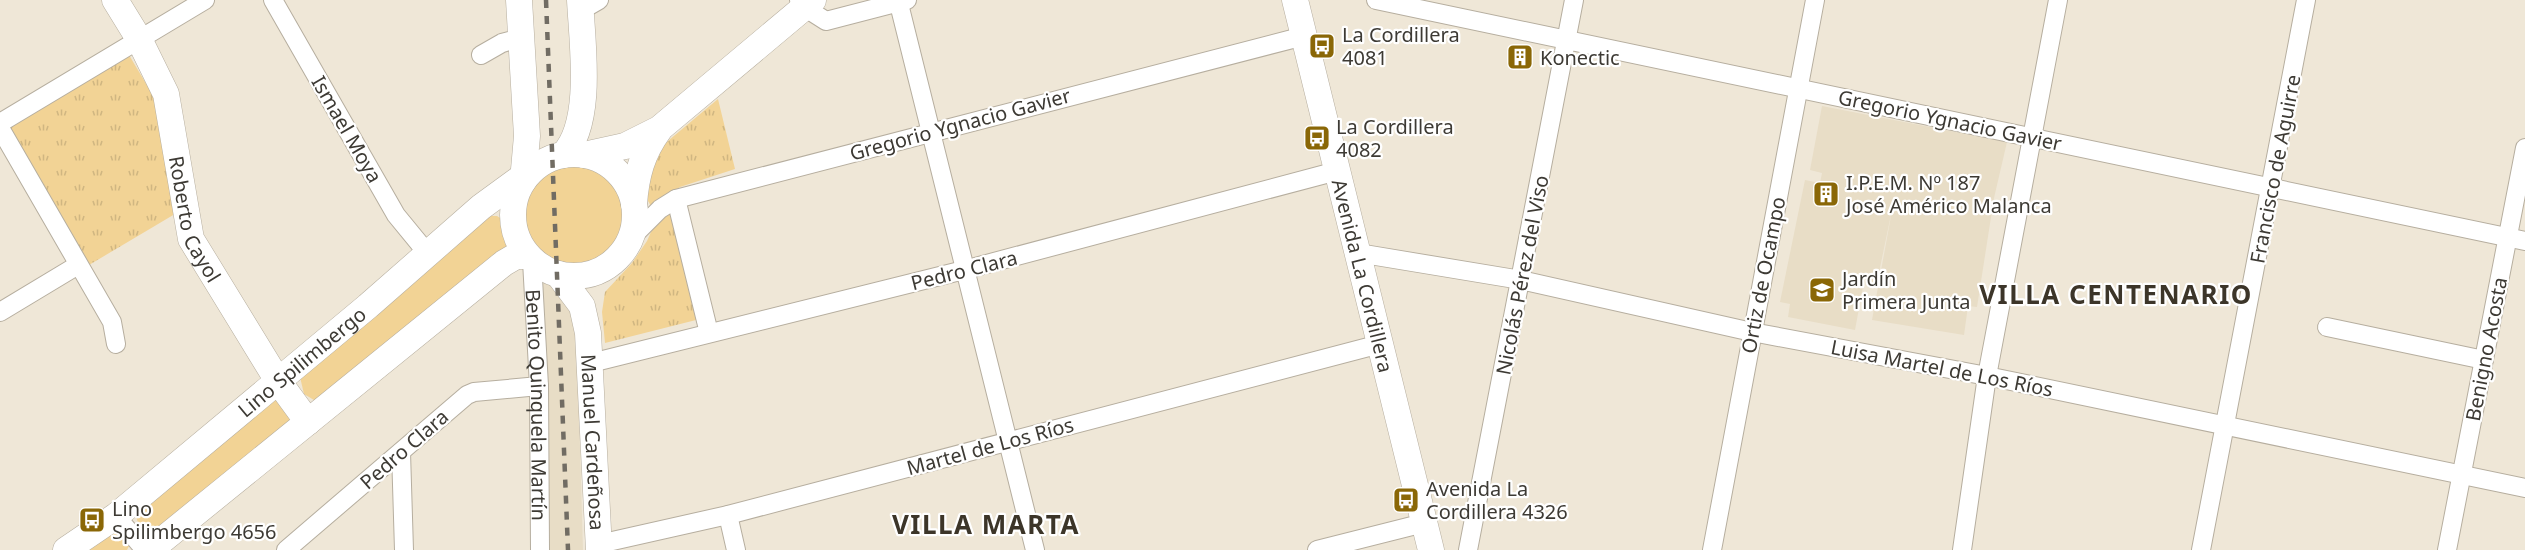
<svg xmlns="http://www.w3.org/2000/svg" width="2525" height="550" font-family="'Noto Sans',sans-serif">
	<style>
		.built { fill: #e8ddc6 }
		.grass { fill: #f2d395 }
		.park { fill: url(#park-tufts) }
		.lines { fill: none; stroke-linecap: round; stroke-linejoin: round }
		.street-casing { stroke: #b6ae9f; stroke-width: 20 }
		.secondary-casing { stroke: #b6ae9f; stroke-width: 27 }
		.street { stroke: #fff; stroke-width: 18 }
		.secondary { stroke: #fff; stroke-width: 26 }
		.rail { stroke: #716c63; stroke-width: 4.5; stroke-dasharray: 8 8; stroke-linecap: butt }
		.labels { text-anchor: middle; dominant-baseline: central; stroke-width: 4.5; stroke-linejoin: round; paint-order: stroke }
		.poi-label { font-size: 20px; fill: #3d3a34; stroke: #fff; text-anchor: start }
		.street-label { font-size: 20px; fill: #3d3a34; stroke: #fff }
		.district-label { font-size: 26px; font-weight: bold; letter-spacing: 1.5px; fill: #3c3529; stroke: #fff }
	</style>
	<defs>
		<pattern id="park-tufts" width="24" height="20" patternUnits="userSpaceOnUse" patternTransform="scale(1.5)"><rect width="24" height="20" fill="#f2d395"/><path d="M3 7l-1-3M5 7V3M7 7l1-3M15 17l-1-3M17 17v-4M19 17l1-3" fill="none" stroke="#d0b681"/></pattern>
	</defs>
	<rect width="100%" height="100%" fill="#efe7d7"/>
	<g class="built">
		<path d="M 1822,106 L 2007,142 L 1994,198 L 1977,307 L 1968,306 L 1964,335 L 1872,320 L 1893,205 L 1876,287 L 1866,285 L 1864,281 L 1855,330 L 1788,317 L 1790,304 L 1780,302 L 1805,180 L 1820,183 L 1822,173 L 1810,170 Z"/>
		<path d="M 542,275 L 576,309 L 583,550 L 548,550 Z"/>
	</g>
	<g class="grass">
		<circle cx="574" cy="215" r="51"/>
		<path d="M 491,216 L 497,216 L 508,223 L 508,241 L 505,250 L 321,400 L 314,400 L 304,394 L 300,377 L 479,219 Z"/>
		<path d="M 271,399 L 277,400 L 290,415 L 289,424 L 151,534 C 140,530 136,523 136,511 Z"/>
		<path d="M 122,532 L 131,542 L 127,550 L 77,550 L 106,534 Z"/>
	</g>
	<g class="park">
		<path d="M 129,55 L 160,107 L 180,211 L 89,265 L 7,127 Z"/>
		<path d="M 718,99 L 735,169 L 680,187 L 651,206 L 645,196 L 650,156 Z"/>
		<path d="M 674,210 L 700,319 L 605,343 L 602,312 L 605,292 L 632,263 L 647,241 L 654,225 Z"/>
	</g>
	<g class="lines">
		<defs>
			<g id="street">
				<path d="M 273,0 L 396,215 L 428,254"/>
				<path d="M 799,0 L 804,7 L 826,21 L 907,0"/>
				<path d="M 898,0 L 1035,550"/>
				<path d="M 1376,0 L 2525,241"/>
				<path d="M 580,11 L 599,0"/>
				<path d="M 481,55 L 502,43 L 520,38"/>
				<path d="M 0,123 L 205,0"/>
				<path d="M 0,128 L 112,322 L 116,344"/>
				<path d="M 676,199 L 709,333"/>
				<path d="M 631,238 L 660,209 L 676,199 L 1304,36"/>
				<path d="M 1358,253 L 1521,280 L 1752,332 L 1987,376 L 2525,488"/>
				<path id="s1" d="M 532,261 L 539,386 L 540,550"/>
				<path d="M 0,312 L 78,265"/>
				<path d="M 2327,327 L 2484,360"/>
				<path d="M 591,363 L 964,270 L 1337,171"/>
				<path d="M 401,452 L 404,550"/>
				<path d="M 728,515 L 736,550"/>
				<path d="M 116,516 L 145,550"/>
				<path d="M 599,544 L 728,515 L 1380,344"/>
				<path d="M 286,550 L 467,395 L 474,392 L 539,386"/>
				<path d="M 1317,550 L 1424,523"/>
				<path d="M 1468,550 L 1574,0"/>
				<path d="M 1712,550 L 1815,0"/>
				<path d="M 1962,550 L 1987,376 L 2058,0"/>
				<path d="M 2201,550 L 2306,0"/>
				<path d="M 2447,550 L 2525,148"/>
			</g>
			<g id="secondary">
				<path id="s2" d="M 115,0 L 139,39 L 166,94 L 191,239 L 278,381 L 308,422"/>
				<path d="M 519,0 L 527,136 L 523,181"/>
				<path id="s3" d="M 1295,0 L 1431,550"/>
				<circle cx="574" cy="215" r="61"/>
				<path d="M 563,155 C 594,123 582,42 580,0"/>
				<path d="M 584,155 L 625,146 L 659,129 L 813,0"/>
				<path d="M 634,204 C 636,176 642,153 659,130"/>
				<path id="s4" d="M 558,274 L 582,306 L 588,333 L 599,550"/>
				<path id="s5" d="M 66,550 L 116,516 L 368,306 L 481,207 L 533,169"/>
				<path d="M 150,550 L 504,263 L 516,256 L 528,256"/>
			</g>
		</defs>
		<use href="#street" class="street-casing"/>
		<use href="#secondary" class="secondary-casing"/>
		<use href="#street" class="street"/>
		<use href="#secondary" class="secondary"/>
		<path class="rail" d="M 546,0 L 568,550"/>
	</g>
	<defs>
		<symbol id="bus-square" viewBox="-11 -11 22 22"><rect x="-9" y="-9" width="18" height="18" rx="4" fill="#8a6706" stroke="#fff"/><path d="M-5-6H5V4H4V6H2V4H-2V6H-4V4H-5ZM-3.5-4V0h7V-4ZM-3.5 1.2v1.5H-2V1.2ZM2 1.2v1.5H3.5V1.2Z" fill="#fff"/></symbol>
		<symbol id="building-square" viewBox="-11 -11 22 22"><rect x="-9" y="-9" width="18" height="18" rx="4" fill="#8a6706" stroke="#fff"/><path d="M-4-6H4V6H1V3H-1V6H-4ZM-2.5-4.3h1.7v1.8h-1.7ZM.8-4.3h1.7v1.8H.8ZM-2.5-1h1.7V.8h-1.7ZM.8-1h1.7V.8H.8Z" fill="#fff"/></symbol>
		<symbol id="school-square" viewBox="-11 -11 22 22"><rect x="-9" y="-9" width="18" height="18" rx="4" fill="#8a6706" stroke="#fff"/><path d="M0-5L7-2L0 1L-7-2ZM-4 1L0 2.5L4 1V4Q0 6-4 4Z" fill="#fff"/></symbol>
	</defs>
	<g fill-rule="evenodd">
		<use href="#bus-square" x="1307" y="31" width="30" height="30"/>
		<use href="#building-square" x="1505" y="42" width="30" height="30"/>
		<use href="#bus-square" x="1302" y="123" width="30" height="30"/>
		<use href="#building-square" x="1811" y="179" width="30" height="30"/>
		<use href="#school-square" x="1807" y="275" width="30" height="30"/>
		<use href="#bus-square" x="1391" y="485" width="30" height="30"/>
		<use href="#bus-square" x="77" y="505" width="30" height="30"/>
	</g>
	<g class="labels">
		<g class="poi-label">
			<text x="1342" y="34">La Cordillera<tspan x="1342" dy="23">4081</tspan></text>
			<text x="1540" y="57">Konectic</text>
			<text x="1336" y="126">La Cordillera<tspan x="1336" dy="23">4082</tspan></text>
			<text x="1846" y="182">I.P.E.M. Nº 187<tspan x="1846" dy="23">José Américo Malanca</tspan></text>
			<text x="1842" y="278">Jardín<tspan x="1842" dy="23">Primera Junta</tspan></text>
			<text x="1426" y="488">Avenida La<tspan x="1426" dy="23">Cordillera 4326</tspan></text>
			<text x="112" y="508">Lino<tspan x="112" dy="23">Spilimbergo 4656</tspan></text>
		</g>
		<g class="street-label">
			<text transform="translate(1950 120) rotate(12)">Gregorio Ygnacio Gavier</text>
			<text transform="translate(960 124) rotate(-15)">Gregorio Ygnacio Gavier</text>
			<text transform="translate(347 129) rotate(60)">Ismael Moya</text>
			<text transform="translate(2275 169) rotate(-79)">Francisco de Aguirre</text>
			<text stroke="none"><textPath href="#s2" startOffset="236">Roberto Cayol</textPath></text>
			<text transform="translate(964 270) rotate(-14)">Pedro Clara</text>
			<text stroke="none"><textPath href="#s3" startOffset="284">Avenida La Cordillera</textPath></text>
			<text transform="translate(1522 275) rotate(-79)">Nicolás Pérez del Viso</text>
			<text transform="translate(1763 275) rotate(-79)">Ortiz de Ocampo</text>
			<text transform="translate(2486 349) rotate(-79)">Benigno Acosta</text>
			<text stroke="none"><textPath href="#s5" startOffset="302">Lino Spilimbergo</textPath></text>
			<text transform="translate(1942 368) rotate(11)">Luisa Martel de Los Ríos</text>
			<text stroke="none"><textPath href="#s1" startOffset="144">Benito Quinquela Martín</textPath></text>
			<text stroke="none"><textPath href="#s4" startOffset="177">Manuel Cardeñosa</textPath></text>
			<text transform="translate(990 446) rotate(-15)">Martel de Los Ríos</text>
			<text transform="translate(404 449) rotate(-41)">Pedro Clara</text>
		</g>
		<g class="district-label">
			<text x="2116" y="294">VILLA CENTENARIO</text>
			<text x="986" y="524">VILLA MARTA</text>
		</g>
	</g>
</svg>
